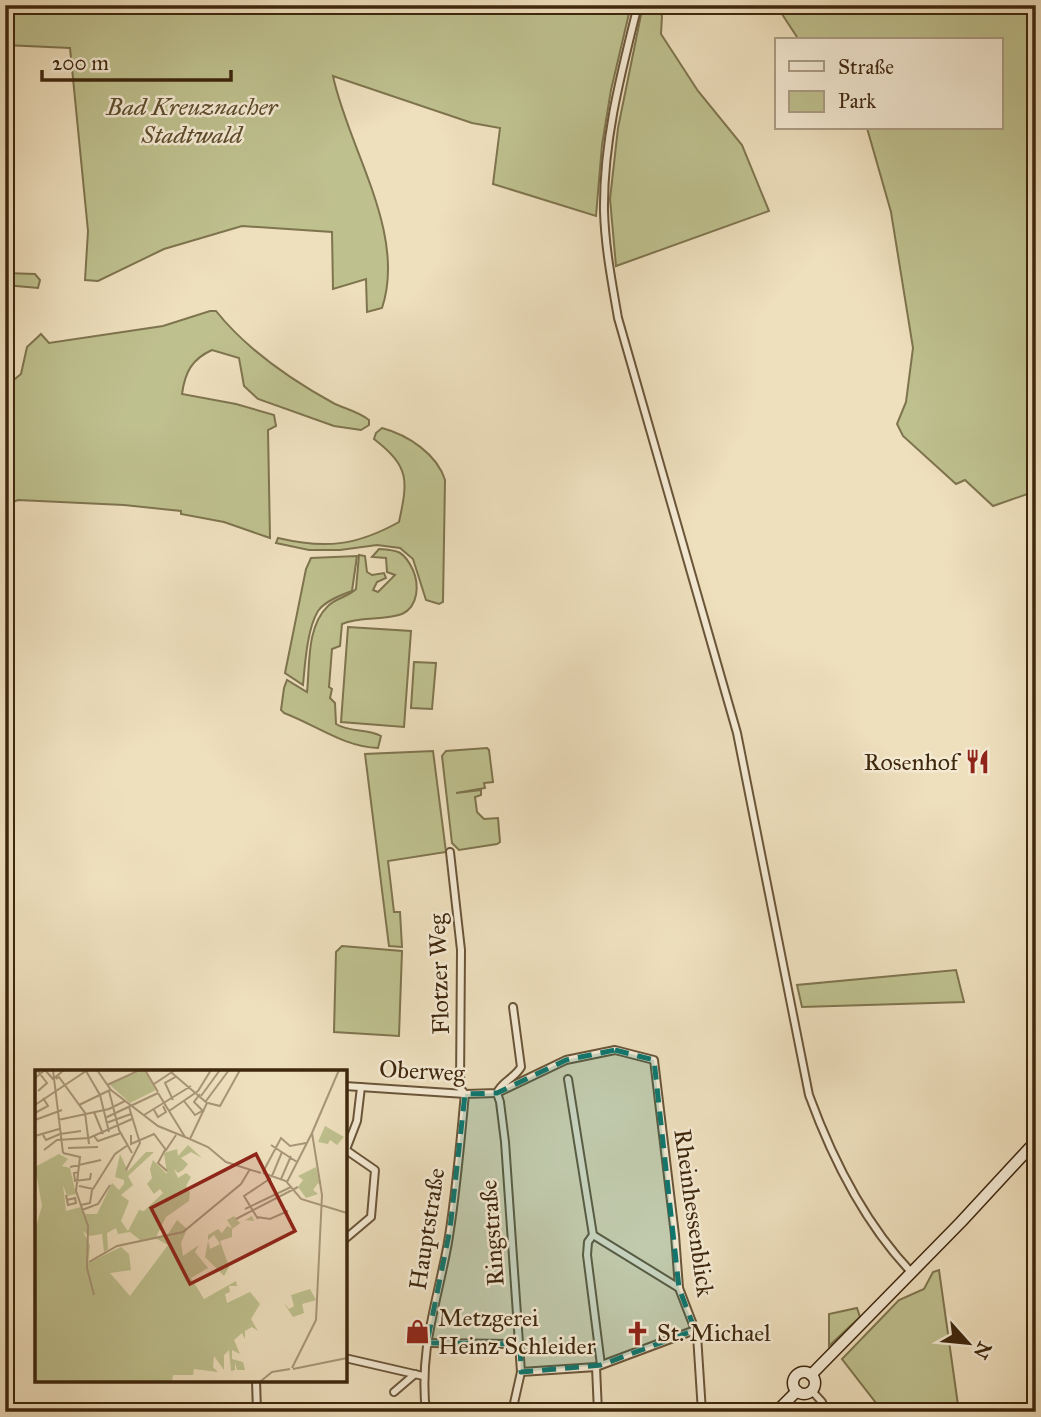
<svg xmlns="http://www.w3.org/2000/svg" width="1041" height="1417" font-family="'IM FELL Great Primer',serif">
	<style>
		.green { fill: #bec08e; stroke: #7e744e; stroke-width: 2 }
		.lines { fill: none; stroke-linecap: round; stroke-linejoin: round }
		.minor-casing { stroke: #6a5539; stroke-width: 10 }
		.secondary-casing { stroke: #3e270d; stroke-width: 13 }
		.minor { stroke: #f4ead4; stroke-width: 6 }
		.secondary { stroke: #f4ead4; stroke-width: 10 }
		.marked { fill: #0f766e; fill-opacity: 0.2; stroke: #0f766e; stroke-width: 5; stroke-dasharray: 14 9; stroke-linejoin: round }
		.labels { text-anchor: middle; dominant-baseline: central; stroke-width: 5; stroke-linejoin: round; paint-order: stroke }
		.park-label { font-size: 24px; font-style: italic; fill: #5e4d2d; stroke: #f4ead4 }
		.poi-label { font-size: 24px; fill: #3e270d; stroke: #f4ead4; text-anchor: start }
		.street-label { font-size: 24px; fill: #3e270d; stroke: #f4ead4 }
		.inset-road { fill: none; stroke: #a89577; stroke-width: 2 }
		.view { fill: #8f2418; fill-opacity: 0.15; stroke: #8f2418; stroke-width: 3.5 }
		.inset-edge { fill: none; stroke: #3e270d; stroke-width: 3.5 }
	</style>
	<rect width="100%" height="100%" fill="#eedfbd"/>
	<filter id="stains"><feTurbulence type="fractalNoise" baseFrequency=".00286" numOctaves="4"/><feColorMatrix values="0 0 0 0 .2 0 0 0 0 .09 0 0 0 0 .02 0 0 0 .5 -.17"/></filter>
	<radialGradient id="worn" r=".72"><stop offset=".6" stop-color="#630" stop-opacity="0"/><stop offset="1" stop-color="#630" stop-opacity=".3"/></radialGradient>
	<g class="green">
		<path d="M 5,5 L 631,5 L 611,90 L 602,145 L 596,216 L 493,184 L 500,128 L 472,123 L 333,76 C 348,148 407,233 382,308 L 367,312 L 366,279 L 333,289 L 332,232 L 242,226 L 164,249 L 98,281 L 85,280 L 88,231 L 70,48 L 5,45 Z"/>
		<path d="M 643,5 L 656,5 L 662,16 L 661,34 L 698,91 L 742,145 L 769,211 L 616,266 L 610,199 L 618,128 Z"/>
		<path d="M 776,5 L 1036,5 L 1036,494 L 1033,492 L 993,506 L 965,480 L 956,484 L 903,436 L 897,424 L 906,402 L 913,348 L 891,212 L 867,128 L 1001,128 L 1001,40 L 799,40 Z"/>
		<path d="M 5,273 L 35,274 L 40,280 L 38,288 L 5,285 Z"/>
		<path d="M 210,311 L 216,311 C 248,351 291,380 335,404 C 346,409 359,412 369,420 L 369,425 L 361,430 L 334,426 L 258,399 L 244,386 L 239,358 L 212,350 C 192,359 185,372 182,394 L 236,404 L 274,415 L 276,426 L 268,430 L 270,538 L 224,522 L 181,514 L 181,511 L 124,505 L 18,500 L 5,505 L 5,387 L 21,374 L 27,347 L 41,334 L 49,343 L 163,326 Z"/>
		<path d="M 382,428 C 408,435 437,454 445,480 L 443,602 L 439,604 L 426,600 L 413,559 L 400,548 L 377,545 L 340,550 L 309,550 L 276,543 L 278,538 C 325,549 356,546 399,522 C 408,480 410,467 374,439 L 376,433 Z"/>
		<path d="M 379,549 C 398,550 404,551 413,570 C 419,584 419,606 402,614 C 383,621 361,616 342,624 L 340,646 L 332,649 L 329,687 L 332,689 L 330,698 L 335,703 L 336,724 C 350,733 367,728 381,736 L 378,748 C 344,747 316,725 284,713 L 281,710 L 284,688 L 287,680 L 307,692 C 310,666 306,627 328,606 C 336,598 348,597 356,589 L 359,555 L 365,556 L 367,572 L 372,575 L 384,573 L 386,578 L 377,582 L 373,590 L 378,592 L 395,575 L 387,572 L 386,558 L 372,557 Z"/>
		<path d="M 357,556 L 352,591 C 341,595 325,601 318,611 C 307,629 305,664 303,685 L 285,673 L 306,569 L 311,558 Z"/>
		<path d="M 348,627 L 411,631 L 404,727 L 341,722 Z"/>
		<path d="M 414,662 L 436,663 L 432,709 L 411,708 Z"/>
		<path d="M 487,748 L 489,750 L 493,782 L 484,783 L 485,788 L 456,793 L 481,790 L 481,795 L 475,797 L 477,812 L 484,819 L 498,818 L 500,842 L 497,844 L 459,850 L 452,843 L 442,756 L 446,751 Z"/>
		<path d="M 433,751 L 446,852 L 388,861 L 394,912 L 400,912 L 402,947 L 389,946 L 365,754 Z"/>
		<path d="M 342,946 L 402,951 L 399,1036 L 334,1032 L 336,952 Z"/>
		<path d="M 956,970 L 964,1002 L 802,1007 L 797,985 Z"/>
		<path d="M 939,1270 L 959,1412 L 883,1412 L 842,1359 L 899,1300 L 924,1289 L 933,1272 Z"/>
		<path d="M 857,1308 L 860,1317 L 829,1346 L 829,1314 Z"/>
	</g>
	<g class="lines">
		<defs>
			<g id="minor">
				<path d="M 638,5 C 621,73 603,141 604,211 C 605,247 612,283 618,318 L 737,733 L 809,1095 C 832,1158 865,1224 912,1273"/>
				<path d="M 568,1079 L 593,1235 L 679,1288"/>
				<path d="M 345,1086 L 465,1094 L 497,1093 L 566,1060 L 615,1050 L 654,1060 L 675,1235 L 679,1288 L 697,1335 L 702,1412"/>
				<path d="M 345,1152 L 357,1121 L 361,1087"/>
				<path d="M 593,1235 L 588,1242 L 587,1255 L 601,1365"/>
				<path d="M 345,1239 L 371,1217 L 375,1170 L 346,1150"/>
				<path d="M 427,1343 L 520,1344"/>
				<path d="M 345,1358 L 423,1376"/>
				<path d="M 596,1367 L 598,1412"/>
				<path d="M 521,1372 L 596,1367 L 695,1330"/>
				<path d="M 256,1380 L 257,1412"/>
				<path d="M 812,1391 L 822,1402 L 826,1412"/>
				<path d="M 394,1392 L 415,1374"/>
				<path d="M 416,1412 L 426,1407"/>
				<path d="M 426,1412 C 419,1352 436,1306 447,1248 C 456,1198 460,1145 465,1094 L 460,1088 L 461,950 L 450,852"/>
				<path d="M 512,1412 L 521,1372 L 505,1142 L 500,1102 L 497,1093 C 501,1082 515,1078 521,1067 L 513,1007"/>
			</g>
			<g id="secondary">
				<circle cx="804" cy="1383" r="11"/>
				<path d="M 811,1375 L 961,1222 L 1036,1141"/>
				<path d="M 776,1412 L 797,1391"/>
			</g>
		</defs>
		<use href="#minor" class="minor-casing"/>
		<use href="#secondary" class="secondary-casing"/>
		<use href="#minor" class="minor"/>
		<use href="#secondary" class="secondary"/>
	</g>
	<path class="marked" d="M 615,1050 L 654,1060 L 679,1288 L 695,1330 L 601,1365 L 521,1372 L 520,1344 L 427,1343 L 450,1229 L 465,1094 L 497,1093 L 566,1060 Z"/>
	<defs>
		<symbol id="restaurant-bare" viewBox="-9 -9 18 18"><path d="M-5-6h1v4h1v-4h1v4h1v-4h1v5L-1.5 .5V6h-2V.5L-5-1ZM5-6V6H3V1.5H1.5Q1.5-4 5-6Z" fill="#8f2418" stroke="#f4ead4" stroke-width="2.5" paint-order="stroke"/></symbol>
		<symbol id="shop-bare" viewBox="-9 -9 18 18"><path d="M-5-2.5h2.3a2.7 3.5 0 0 1 5.4 0H5L5.5 6h-11ZM-1.5-2.5h3a1.5 2.3 0 0 0-3 0Z" fill="#8f2418" stroke="#f4ead4" stroke-width="2.5" paint-order="stroke"/></symbol>
		<symbol id="church-bare" viewBox="-9 -9 18 18"><path d="M-1.2-6h2.4v3.5h3.3v2.4h-3.3V6h-2.4V-.1h-3.3v-2.4h3.3Z" fill="#8f2418" stroke="#f4ead4" stroke-width="2.5" paint-order="stroke"/></symbol>
	</defs>
	<g fill-rule="evenodd">
		<use href="#restaurant-bare" x="960" y="744" width="35" height="35"/>
		<use href="#shop-bare" x="400" y="1314" width="35" height="35"/>
		<use href="#church-bare" x="620" y="1316" width="35" height="35"/>
	</g>
	<g class="labels">
		<g class="park-label">
			<text x="192" y="107">Bad Kreuznacher<tspan x="192" dy="28">Stadtwald</tspan></text>
		</g>
		<g class="poi-label">
			<text x="958" y="762" text-anchor="end">Rosenhof</text>
			<text x="438" y="1318">Metzgerei<tspan x="438" dy="28">Heinz Schleider</tspan></text>
			<text x="657" y="1333">St. Michael</text>
		</g>
		<g class="street-label">
			<text transform="translate(439 974) rotate(-92)">Flotzer Weg</text>
			<text transform="translate(422 1071) rotate(3)">Oberweg</text>
			<text transform="translate(694 1213) rotate(82)">Rheinhessenblick</text>
			<text transform="translate(427 1229) rotate(-81)">Hauptstraße</text>
			<text transform="translate(492 1233) rotate(-94)">Ringstraße</text>
		</g>
	</g>
	<g transform="translate(35 1070)">
		<rect width="312" height="312" fill="#eedfbd"/>
		<path d="M 109,0 L 121,20 L 95,33 L 74,14 ZM 290,56 L 309,67 L 302,75 L 295,70 L 293,74 L 283,72 ZM 153,75 L 167,88 L 156,82 L 146,88 L 153,94 L 148,100 L 143,103 L 139,99 L 143,108 L 151,103 L 156,107 L 151,116 L 155,122 L 154,131 L 131,147 L 121,167 L 133,164 L 142,150 L 152,159 L 146,173 L 148,186 L 164,175 L 160,182 L 173,198 L 156,208 L 169,229 L 201,211 L 202,216 L 194,216 L 195,222 L 190,224 L 192,233 L 215,222 L 225,234 L 216,249 L 223,261 L 217,257 L 210,261 L 210,269 L 207,263 L 199,270 L 205,284 L 197,280 L 197,289 L 208,292 L 210,300 L 202,300 L 200,292 L 200,300 L 196,301 L 194,280 L 189,285 L 189,300 L 179,286 L 178,297 L 183,302 L 159,299 L 158,305 L 138,305 L 137,311 L 0,311 L 0,160 L 7,136 L 0,97 L 24,84 L 33,89 L 27,96 L 35,98 L 41,124 L 32,126 L 28,115 L 31,141 L 46,137 L 49,144 L 62,144 L 77,113 L 84,120 L 89,114 L 89,110 L 80,107 L 85,84 L 93,101 L 111,82 L 119,82 L 93,106 L 98,115 L 86,125 L 94,131 L 86,151 L 93,161 L 104,140 L 109,141 L 128,123 L 125,119 L 119,124 L 112,114 L 117,108 L 115,99 L 118,90 L 132,104 L 129,83 L 142,79 L 143,86 ZM 81,158 L 83,164 L 95,162 L 105,170 L 122,169 L 133,175 L 95,226 L 75,203 L 96,200 L 94,184 L 86,177 L 53,193 L 55,176 L 48,161 L 54,166 L 67,164 L 69,182 L 73,179 L 72,163 ZM 281,97 L 285,115 L 283,113 L 278,120 L 283,124 L 271,128 L 263,117 L 268,110 L 263,106 ZM 199,146 L 205,153 L 217,146 L 219,151 L 210,150 L 197,159 L 197,167 L 185,171 L 194,197 L 189,206 L 170,187 L 173,171 L 175,179 L 185,174 L 179,165 L 173,170 L 173,165 L 183,159 L 187,163 L 192,156 L 197,158 L 192,150 ZM 275,219 L 281,230 L 267,234 L 269,243 L 258,247 L 248,232 L 254,239 L 259,236 L 256,225 Z" fill="#bec08e" fill-rule="evenodd"/>
		<path class="inset-road" d="M 2,0 L 12,13 L 3,21M 18,0 L 28,83M 62,0 L 76,20 L 123,56 L 150,67M 110,0 L 123,22M 51,1 L 65,25 L 74,62M 137,3 L 172,33 L 155,69M 0,8 L 10,0 L 18,9 L 29,0M 21,9 L 24,7 L 50,43 L 54,74M 119,14 L 140,0M 72,15 L 105,0M 74,21 L 84,60 L 97,83M 123,23 L 150,67 L 173,77 L 191,92 L 226,103M 165,24 L 159,32 L 169,42M 166,26 L 185,0M 138,30 L 130,13 L 142,6M 149,31 L 160,45 L 167,41M 171,31 L 194,0M 173,33 L 185,36 L 205,0M 0,35 L 51,1M 44,35 L 75,20M 119,40 L 123,47 L 131,42 L 128,36M 134,41 L 163,21 L 176,0M 59,42 L 68,64M 0,43 L 13,36 L 8,28M 109,45 L 156,16M 70,48 L 123,23M 0,50 L 27,40M 23,50 L 74,39 L 90,31M 71,53 L 96,44M 25,64 L 46,61M 8,65 L 11,70 L 25,64M 96,65 L 96,74 L 119,64 L 131,80 L 141,65M 0,66 L 24,59M 59,66 L 63,71 L 86,63M 236,75 L 262,92M 33,78 L 63,77M 9,80 L 22,70 L 54,68 L 97,49M 130,80 L 123,93 L 132,101M 28,83 L 45,87 L 41,121 L 53,156 L 52,198 L 59,225M 35,97 L 66,90M 91,100 L 105,73 L 94,37M 44,102 L 39,103 L 40,111 L 55,109 L 56,103M 228,102 L 246,68 L 255,76 L 271,73M 228,103 L 251,111 L 266,129 L 312,143M 237,106 L 247,82M 246,109 L 256,86M 252,112 L 277,63M 44,116 L 58,119 L 80,84 L 93,75M 31,125 L 33,135 L 41,133 L 40,128 L 32,130M 46,135 L 55,133 L 57,120M 210,139 L 256,117M 47,140 L 63,134 L 75,115M 222,147 L 235,149 L 253,141M 201,149 L 263,117M 223,149 L 209,126 L 236,108M 54,192 L 82,176 L 148,162 L 206,114 L 215,99M 257,298 L 281,250 L 287,125 L 277,63 L 304,0M 258,299 L 312,288M 226,311 L 237,302 L 255,299"/>
		<path class="view" d="M 221,84 L 260,161 L 155,214 L 116,138 Z"/>
		<rect width="312" height="312" class="inset-edge"/>
	</g>
	<rect width="1041" height="1417" fill="none" stroke="#eedfbd" stroke-width="28"/>
	<rect x="7" y="7" width="1027" height="1403" fill="none" stroke="#3e270d" stroke-width="3.5"/>
	<rect x="14" y="14" width="1013" height="1389" fill="none" stroke="#3e270d" stroke-width="2"/>
	<rect x="775" y="38" width="228" height="91" fill="#f4ead4" stroke="#ab9c84" stroke-width="2"/>
	<rect x="789" y="61" width="35" height="10" fill="#f4ead4" stroke="#ab9c84" stroke-width="2"/>
	<text x="838" y="74" font-size="21" fill="#3e270d">Straße</text>
	<rect x="789" y="91" width="35" height="21" fill="#bec08e" stroke="#ab9c84" stroke-width="2"/>
	<text x="838" y="108" font-size="21" fill="#3e270d">Park</text>
	<g transform="translate(968 1343) rotate(117)" stroke="#f4ead4" stroke-width="5" paint-order="stroke">
	<path d="M0-5L12 26L0 18L-12 26Z" fill="#3e270d"/>
	<text y="-10" font-size="19" font-weight="bold" text-anchor="middle" fill="#3e270d">N</text>
	</g>
	<path d="M42 70v10h189v-10" fill="none" stroke="#3e270d" stroke-width="3.5"/>
	<text x="52" y="70" font-size="21" fill="#3e270d" stroke="#f4ead4" stroke-width="5" paint-order="stroke">200 m</text>
	<rect width="100%" height="100%" filter="url(#stains)"/>
	<rect width="100%" height="100%" fill="url(#worn)"/>
</svg>
